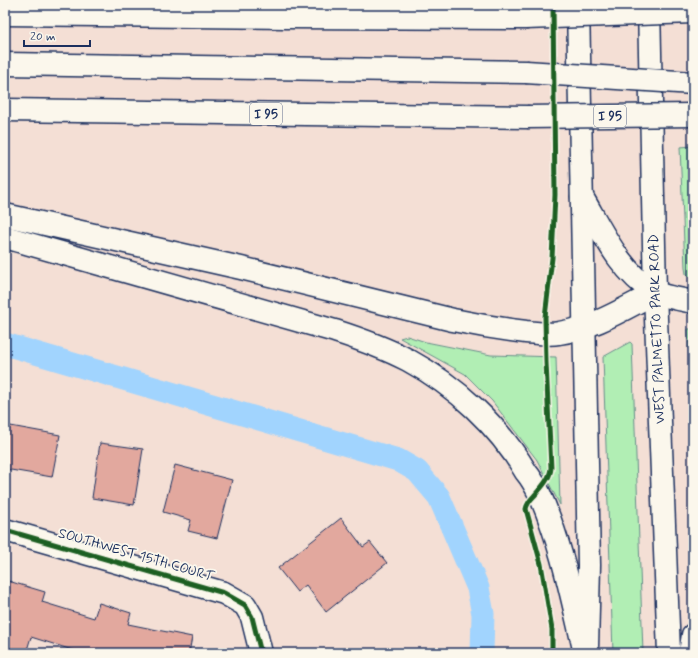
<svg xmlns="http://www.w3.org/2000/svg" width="698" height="658" font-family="Mynerve,sans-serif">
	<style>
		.green { fill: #b1eeb4; stroke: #668e89 }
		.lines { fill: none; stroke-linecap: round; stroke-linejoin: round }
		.canal { stroke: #a1d4fe; stroke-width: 23 }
		.building { fill: #e2a89e; stroke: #1b2f5e }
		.minor-casing { stroke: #1b2f5e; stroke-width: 25 }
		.primary-casing { stroke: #1b2f5e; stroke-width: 25 }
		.motorway-casing { stroke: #1b2f5e; stroke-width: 25 }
		.minor { stroke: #fbf7ec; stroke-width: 22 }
		.primary { stroke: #fbf7ec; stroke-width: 22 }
		.motorway { stroke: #fbf7ec; stroke-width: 22 }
		.motorway-bridge-casing { stroke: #1b2f5e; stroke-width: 25; stroke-linecap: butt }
		.motorway-bridge { stroke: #fbf7ec; stroke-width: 22 }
		.cycleway-casing { stroke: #fbf7ec; stroke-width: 8 }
		.cycleway { stroke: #1b5e20; stroke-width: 5 }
		.labels { text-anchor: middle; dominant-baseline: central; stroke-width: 3.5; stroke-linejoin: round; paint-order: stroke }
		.shield { fill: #fbf7ec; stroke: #5e6b89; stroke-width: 1 }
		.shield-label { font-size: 13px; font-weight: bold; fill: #1b2f5e }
		.street-label { font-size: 14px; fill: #1b2f5e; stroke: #fbf7ec }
	</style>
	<rect width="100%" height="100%" fill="#f4dfd5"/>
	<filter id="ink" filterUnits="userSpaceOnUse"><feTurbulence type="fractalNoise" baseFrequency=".025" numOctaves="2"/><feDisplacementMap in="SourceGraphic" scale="8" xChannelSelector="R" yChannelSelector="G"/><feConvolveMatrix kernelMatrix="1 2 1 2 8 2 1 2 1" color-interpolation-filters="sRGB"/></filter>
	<g filter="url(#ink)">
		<g class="green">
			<path d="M 693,146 L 693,279 L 686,274 L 685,268 L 680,147 Z"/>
			<path d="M 688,329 L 693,329 L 693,422 Z"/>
			<path d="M 407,336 L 426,342 L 491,355 L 556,357 L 560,505 L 537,460 L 492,401 L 465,374 L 400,338 Z"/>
			<path d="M 630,342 L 632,344 L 643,653 L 613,653 L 603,357 Z"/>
		</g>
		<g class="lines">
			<path class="canal" d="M 5,344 L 398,460 L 417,471 L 439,497 L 478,588 L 483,614 L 482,653"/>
		</g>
		<g class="building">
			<path d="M 5,425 L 60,435 L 52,477 L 5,469 Z"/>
			<path d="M 100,443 L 143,449 L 134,505 L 92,498 Z"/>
			<path d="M 175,465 L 232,480 L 217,538 L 188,531 L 191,520 L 163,512 Z"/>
			<path d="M 341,518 L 363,547 L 370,542 L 387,563 L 326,612 L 306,585 L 297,592 L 278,568 Z"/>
			<path d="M 5,580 L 45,592 L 42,602 L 94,618 L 99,603 L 131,613 L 128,624 L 192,637 L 189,653 L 82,653 L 31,637 L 26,653 L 22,653 L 5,648 Z"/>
		</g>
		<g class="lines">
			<defs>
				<path id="minor" d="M 5,530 L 224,593 L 245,605 L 252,617 L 261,653"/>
				<g id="primary">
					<path d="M 578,5 L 589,565 L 587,648"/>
					<path d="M 649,5 L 655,293 L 669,653"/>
				</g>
				<g id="motorway">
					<path d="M 5,14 L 286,17 L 525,18"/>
					<path d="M 5,64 L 526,72"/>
					<path d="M 5,110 L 527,117"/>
					<path d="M 582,197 C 601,229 620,272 654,292 C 661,296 684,300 693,302"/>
					<path d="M 5,215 L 241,268 L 453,320 C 477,325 501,329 526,332 C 537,333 548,335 559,333 C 594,328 625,308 655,293"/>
					<path d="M 5,237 L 335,331 C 360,339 385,348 408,360 C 456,386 498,425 526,472 C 531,478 535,485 539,493 C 562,544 572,599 585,653"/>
					<path d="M 690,653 L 693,635"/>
				</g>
			</defs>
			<use href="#minor" class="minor-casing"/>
			<use href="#primary" class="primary-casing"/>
			<use href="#motorway" class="motorway-casing"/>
			<use href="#minor" class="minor"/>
			<use href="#primary" class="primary"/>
			<use href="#motorway" class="motorway"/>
			<defs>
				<g id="motorway-bridge">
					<path d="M 525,18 L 693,12"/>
					<path d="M 526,72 L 693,83"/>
					<path d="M 527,117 L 693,115"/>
				</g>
			</defs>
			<use href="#motorway-bridge" class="motorway-bridge-casing"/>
			<use href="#motorway-bridge" class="motorway-bridge"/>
			<defs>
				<g id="cycleway">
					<path d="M 5,530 L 224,593 L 245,605 L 252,617 L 261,653"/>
					<path d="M 552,653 L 552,629 L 541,564 L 526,509 C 527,504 530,500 534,496 C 541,488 550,479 551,468 L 546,362 L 545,317 L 552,258 L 555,195 L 553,5"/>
				</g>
			</defs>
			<use href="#cycleway" class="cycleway-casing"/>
			<use href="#cycleway" class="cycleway"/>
		</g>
	</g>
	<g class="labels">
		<g class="shield">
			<rect x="250" y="103" width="32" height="22" rx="3"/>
			<rect x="594" y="105" width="32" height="22" rx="3"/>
		</g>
		<g class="shield-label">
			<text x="266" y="114">I 95</text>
			<text x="610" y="116">I 95</text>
		</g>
		<g class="street-label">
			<text transform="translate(657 329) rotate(-92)">WEST PALMETTO PARK ROAD</text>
			<text transform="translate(136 555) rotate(16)">SOUTHWEST 15TH COURT</text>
		</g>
	</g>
	<rect width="698" height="658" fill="none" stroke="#fbf7ec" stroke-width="20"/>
	<rect x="10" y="10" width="678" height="638" fill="none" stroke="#1b2f5e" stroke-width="1.5" filter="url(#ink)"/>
	<path d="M24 40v6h66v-6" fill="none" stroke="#1b2f5e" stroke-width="2"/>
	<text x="30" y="40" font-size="12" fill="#1b2f5e" stroke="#fbf7ec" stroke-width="3" paint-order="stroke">20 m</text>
</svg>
